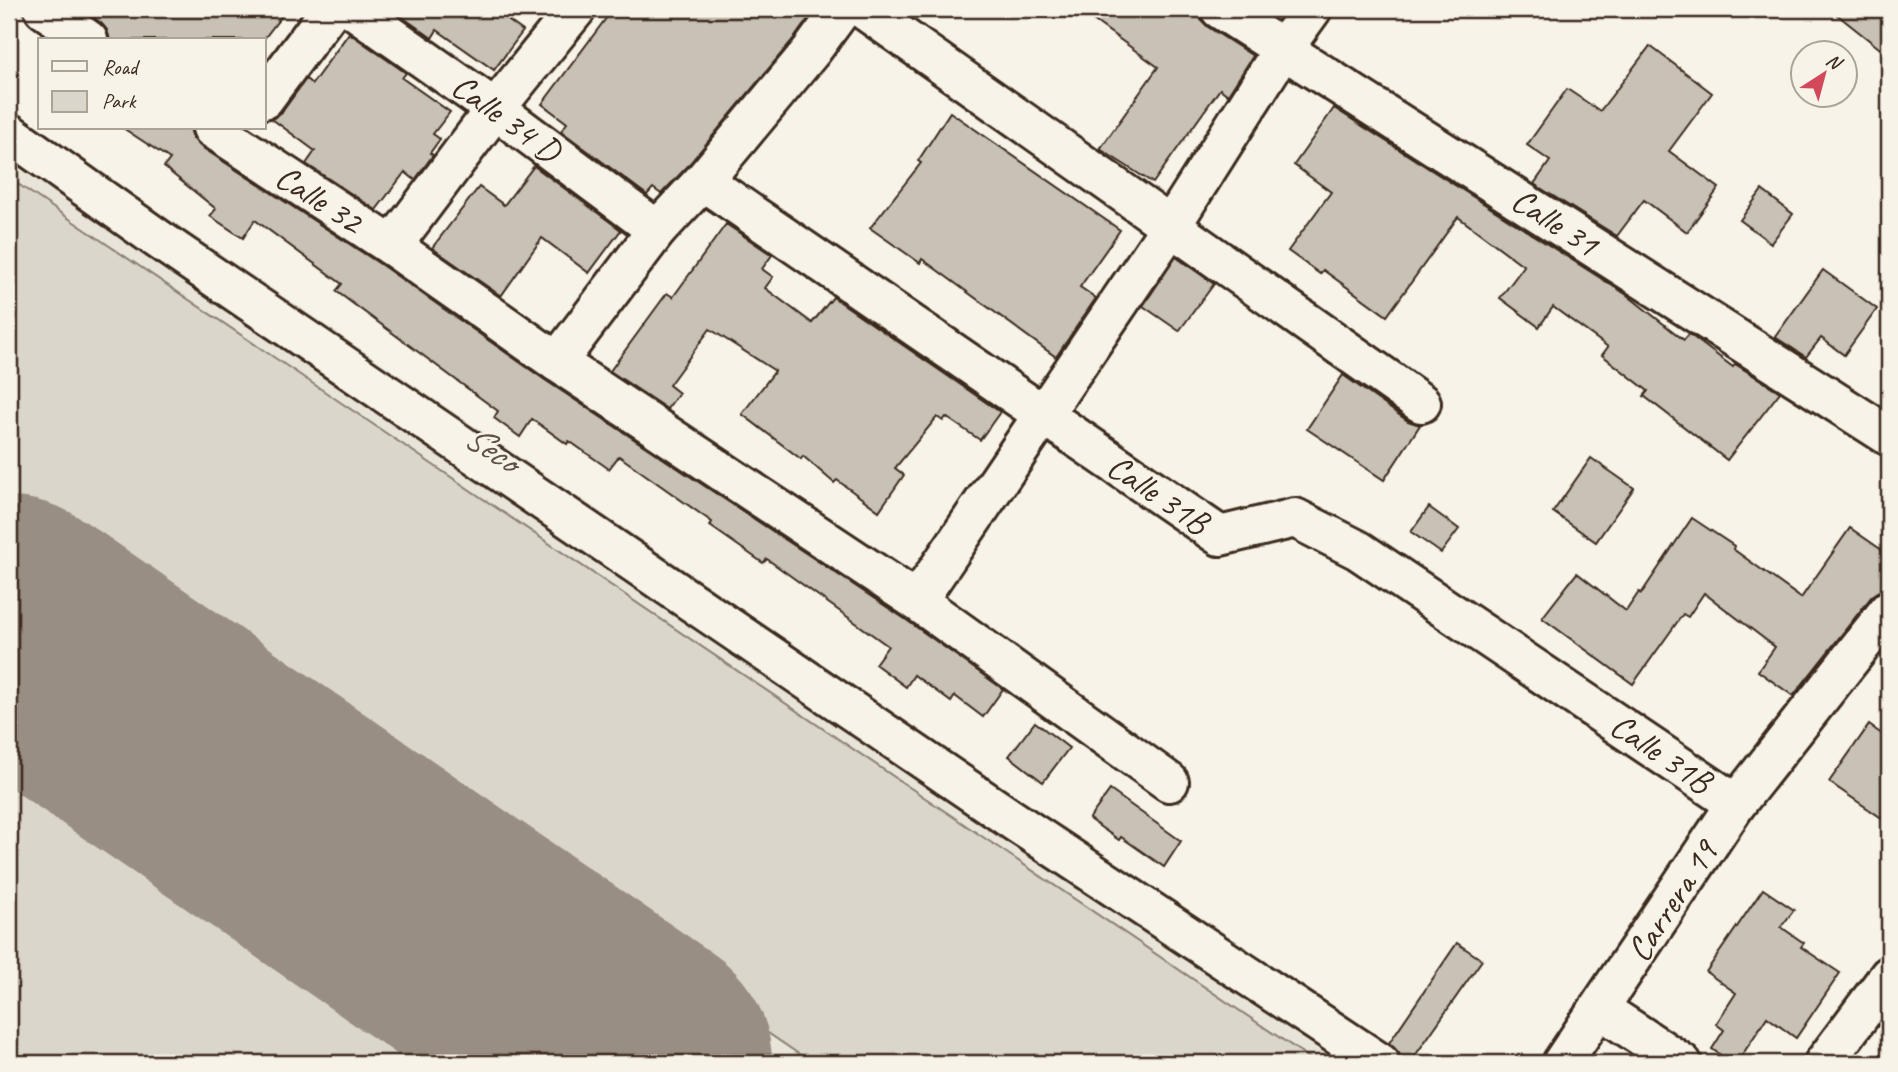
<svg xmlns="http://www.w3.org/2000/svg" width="1898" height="1072" font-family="Caveat,sans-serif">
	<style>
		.built { fill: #e9e4d9 }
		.green { fill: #dbd6cb; stroke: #8b8074; stroke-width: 2 }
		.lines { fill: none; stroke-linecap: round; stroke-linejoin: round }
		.runway { stroke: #998e83; stroke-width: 262 }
		.building { fill: #c8c1b6; stroke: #3b2a1e; stroke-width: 2 }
		.minor-casing { stroke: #3b2a1e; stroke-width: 44 }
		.minor { stroke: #f7f3e8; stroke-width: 38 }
		.labels { text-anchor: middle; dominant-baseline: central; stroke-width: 5; stroke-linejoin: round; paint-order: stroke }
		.street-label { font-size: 35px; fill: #3b2a1e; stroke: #f7f3e8 }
		.water-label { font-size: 37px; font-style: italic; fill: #5f5145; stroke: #f7f3e8 }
	</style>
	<rect width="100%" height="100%" fill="#f7f3e8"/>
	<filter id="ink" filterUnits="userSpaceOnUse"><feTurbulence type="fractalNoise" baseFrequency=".0143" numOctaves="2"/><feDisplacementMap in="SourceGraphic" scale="14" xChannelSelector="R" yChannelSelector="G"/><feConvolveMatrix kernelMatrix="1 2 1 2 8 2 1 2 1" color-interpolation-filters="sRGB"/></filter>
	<g filter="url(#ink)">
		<path class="built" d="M 9,110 L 646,543 L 1403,1063 L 9,1063 Z"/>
		<g class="green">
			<path d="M 9,178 L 1317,1063 L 812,1063 L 9,515 Z"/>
			<path d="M 9,726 L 504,1063 L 9,1063 Z"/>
		</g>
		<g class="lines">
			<path class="runway" d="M 9,628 L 641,1063"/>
		</g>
		<g class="building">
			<path d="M 82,9 L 287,9 L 263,40 L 110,40 L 107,30 L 101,23 Z"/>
			<path d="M 391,9 L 519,9 L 509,21 L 523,31 L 494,70 L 437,30 L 432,38 Z"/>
			<path d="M 613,9 L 815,9 L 795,37 L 687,167 L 661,194 L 653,188 L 647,195 L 561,131 L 567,123 L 542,104 Z"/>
			<path d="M 1078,9 L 1196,9 L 1201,20 L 1208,27 L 1253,56 L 1228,95 L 1220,89 L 1153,183 L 1100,149 L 1158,67 Z"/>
			<path d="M 1830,9 L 1889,9 L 1889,56 Z"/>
			<path d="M 349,33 L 406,73 L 402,78 L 450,112 L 433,134 L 440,139 L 430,153 L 433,155 L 415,180 L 405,172 L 376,210 L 306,164 L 315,151 L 272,119 L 282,112 L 306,79 L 312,84 Z"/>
			<path d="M 1650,46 L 1712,93 L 1669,151 L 1719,188 L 1687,232 L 1644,200 L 1617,236 L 1534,184 L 1550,161 L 1527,145 L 1567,89 L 1600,111 Z"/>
			<path d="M 1334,108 L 1627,295 L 1684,340 L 1689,334 L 1733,367 L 1735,364 L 1780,392 L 1727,460 L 1644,396 L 1648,391 L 1602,355 L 1608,347 L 1553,307 L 1539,327 L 1500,298 L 1524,266 L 1458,217 L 1387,316 L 1323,270 L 1320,274 L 1288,251 L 1331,192 L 1294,165 Z"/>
			<path d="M 950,112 L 1120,230 L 1080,287 L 1096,298 L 1056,357 L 922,259 L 920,263 L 870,228 L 921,163 L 918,161 Z"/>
			<path d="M 123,128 L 190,128 L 193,138 L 200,146 L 380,264 L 545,380 L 905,619 L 1003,689 L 983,717 L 955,696 L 951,702 L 914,675 L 906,687 L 875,664 L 888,646 L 767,559 L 763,563 L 710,526 L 712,522 L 619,456 L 609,469 L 569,441 L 567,444 L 532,419 L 520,437 L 494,418 L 498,411 L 336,291 L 342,284 L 255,220 L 243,238 L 210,216 L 216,209 L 164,167 L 170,159 Z"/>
			<path d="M 534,166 L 621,230 L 589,273 L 542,238 L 501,296 L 432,248 L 479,187 L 504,205 Z"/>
			<path d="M 1762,190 L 1793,214 L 1771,243 L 1740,220 Z"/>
			<path d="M 726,224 L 772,255 L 762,269 L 773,277 L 765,288 L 812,323 L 833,297 L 1000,412 L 980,440 L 946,417 L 943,421 L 937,417 L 895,468 L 904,475 L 879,511 L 837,480 L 834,483 L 803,456 L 801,459 L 742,414 L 775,371 L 710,329 L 669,385 L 679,393 L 667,409 L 610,371 L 667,293 L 673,297 Z"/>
			<path d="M 1176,257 L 1214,284 L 1179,331 L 1143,306 Z"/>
			<path d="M 1823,270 L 1877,309 L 1844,355 L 1821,338 L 1806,357 L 1775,337 Z"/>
			<path d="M 1343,375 L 1408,421 L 1420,425 L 1384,480 L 1307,429 Z"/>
			<path d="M 1591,458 L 1634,488 L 1596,542 L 1553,512 Z"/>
			<path d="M 1429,507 L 1459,529 L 1441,553 L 1411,532 Z"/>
			<path d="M 1692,518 L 1734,546 L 1733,549 L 1801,598 L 1850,528 L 1889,555 L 1889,580 L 1883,589 L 1872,596 L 1793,696 L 1758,671 L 1775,647 L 1704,593 L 1688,617 L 1683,614 L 1633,684 L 1542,618 L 1577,573 L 1626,611 L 1639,592 L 1641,594 Z"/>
			<path d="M 1035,722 L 1069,748 L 1043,782 L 1009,756 Z"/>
			<path d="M 1869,725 L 1889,739 L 1889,823 L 1829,782 Z"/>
			<path d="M 1110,790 L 1181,841 L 1164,867 L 1121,837 L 1119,840 L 1089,819 Z"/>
			<path d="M 1763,889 L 1794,910 L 1781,927 L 1804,943 L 1801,947 L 1840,973 L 1796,1038 L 1767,1017 L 1737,1063 L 1732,1063 L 1712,1049 L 1724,1030 L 1716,1024 L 1736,993 L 1706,972 Z"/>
			<path d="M 1457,943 L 1482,960 L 1410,1063 L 1402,1063 L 1399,1053 L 1389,1043 Z"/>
		</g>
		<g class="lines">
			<defs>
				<g id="minor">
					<path d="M 44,9 L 88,40"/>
					<path d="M 353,9 L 495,109 L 657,230"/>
					<path d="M 863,9 L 1421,403"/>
					<path d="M 1220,9 L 1889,436"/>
					<path d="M 264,99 L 331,9"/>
					<path d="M 212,128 L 392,246 L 557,362 L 917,601 L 1169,782"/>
					<path d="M 9,133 L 158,239 L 1014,821 L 1380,1063"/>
					<path d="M 703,181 L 1220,536 L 1295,518 L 1358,550 L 1736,804"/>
					<path d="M 392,246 L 495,109 L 576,9"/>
					<path d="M 557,362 L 657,230 L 703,181 L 812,50 L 842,9"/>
					<path d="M 917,601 L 1171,226 L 1283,49 L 1312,9"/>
					<path d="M 1600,1009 L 1682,1063"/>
					<path d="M 1562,1063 L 1736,804 L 1889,610"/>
					<path d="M 1824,1063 L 1889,976"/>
				</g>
			</defs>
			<use href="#minor" class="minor-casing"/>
			<use href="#minor" class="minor"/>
		</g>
	</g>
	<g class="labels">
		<g class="street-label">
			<text transform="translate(506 118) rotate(36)">Calle 34 D</text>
			<text transform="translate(319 199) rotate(33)">Calle 32</text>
			<text transform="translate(1555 222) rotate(33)">Calle 31</text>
			<text transform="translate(1158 494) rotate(34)">Calle 31B</text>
			<text transform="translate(1661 753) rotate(34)">Calle 31B</text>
			<text transform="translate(1672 901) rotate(-57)">Carrera 19</text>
		</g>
		<g class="water-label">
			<text transform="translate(492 448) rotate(34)">Seco</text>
		</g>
	</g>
	<rect width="1898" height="1072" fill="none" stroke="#f7f3e8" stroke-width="35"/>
	<rect x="18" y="18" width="1863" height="1037" fill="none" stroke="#3b2a1e" stroke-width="2.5" filter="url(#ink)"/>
	<rect x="38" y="38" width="228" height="91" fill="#f7f3e8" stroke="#aca397" stroke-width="2"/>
	<rect x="52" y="61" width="35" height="10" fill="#f7f3e8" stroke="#aca397" stroke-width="2"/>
	<text x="102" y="74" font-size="21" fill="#3b2a1e">Road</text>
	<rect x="52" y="91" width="35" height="21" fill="#dbd6cb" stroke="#aca397" stroke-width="2"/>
	<text x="102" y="108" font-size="21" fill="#3b2a1e">Park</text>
	<g transform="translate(1824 74) rotate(36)"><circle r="33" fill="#f7f3e8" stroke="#aca397" stroke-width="2"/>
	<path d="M0-5L12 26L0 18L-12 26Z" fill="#d1495b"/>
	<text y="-10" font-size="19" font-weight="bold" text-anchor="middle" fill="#3b2a1e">N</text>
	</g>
</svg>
